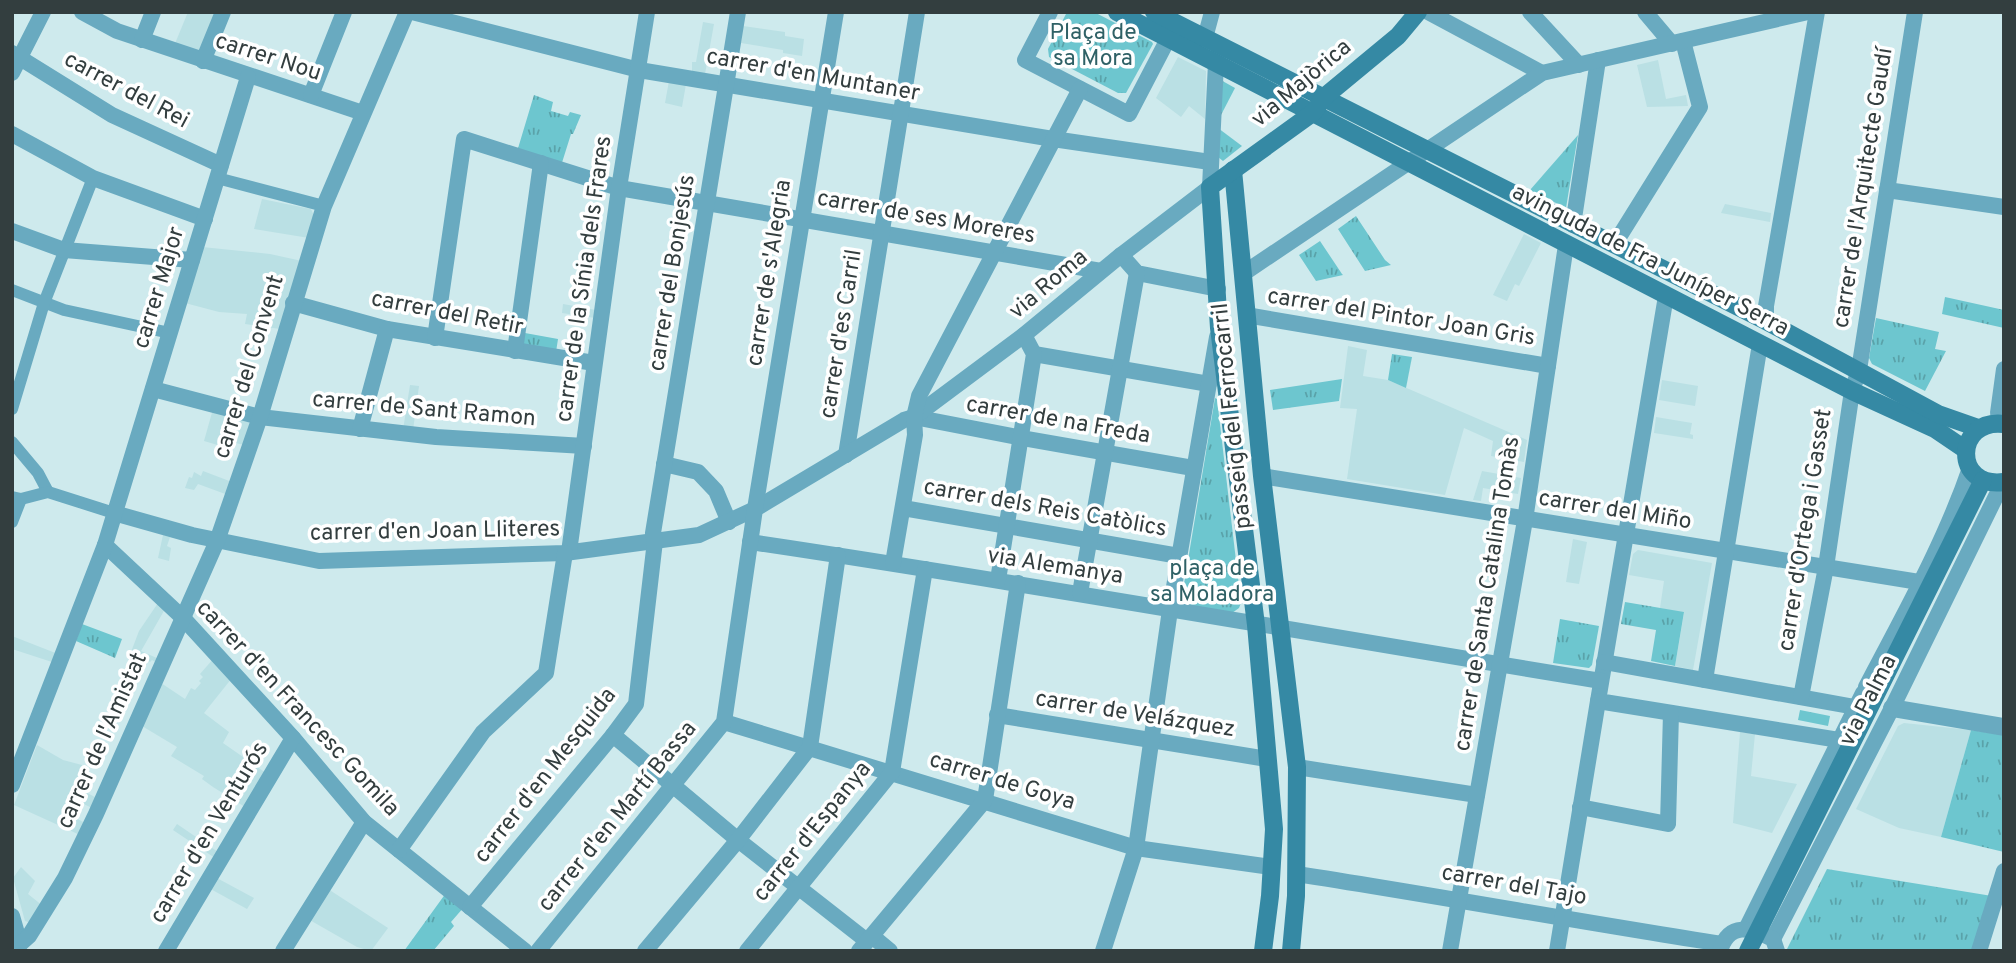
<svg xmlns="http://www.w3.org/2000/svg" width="2016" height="963" font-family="Overpass,sans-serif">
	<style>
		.built { fill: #bae0e4 }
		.grass { fill: url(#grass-tufts) }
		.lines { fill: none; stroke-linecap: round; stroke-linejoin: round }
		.pedestrian { stroke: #69aac0; stroke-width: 12 }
		.minor { stroke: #69aac0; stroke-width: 16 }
		.tertiary { stroke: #69aac0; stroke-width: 18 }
		.secondary { stroke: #3589a4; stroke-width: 18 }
		.labels { text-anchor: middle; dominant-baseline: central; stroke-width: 7; stroke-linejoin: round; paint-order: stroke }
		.park-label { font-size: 23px; fill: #2f6166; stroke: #fff }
		.street-label { font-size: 23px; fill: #333e3f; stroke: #fff }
	</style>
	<defs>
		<pattern id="grass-tufts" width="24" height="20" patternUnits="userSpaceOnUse" patternTransform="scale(1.75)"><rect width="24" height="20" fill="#6dc6cf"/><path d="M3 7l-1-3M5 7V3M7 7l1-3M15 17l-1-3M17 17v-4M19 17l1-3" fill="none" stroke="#5aa2a9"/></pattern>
	</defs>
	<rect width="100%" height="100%" fill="#ceeaed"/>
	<g class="built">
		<path d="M 188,12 L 218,12 L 202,51 L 174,46 Z"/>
		<path d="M 703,22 L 714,24 L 705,74 L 692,71 L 692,62 L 696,62 Z"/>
		<path d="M 743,26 L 785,32 L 785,36 L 804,39 L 802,56 L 783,53 L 783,50 L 741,43 Z"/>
		<path d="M 1178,57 L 1206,71 L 1205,119 L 1189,106 L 1181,117 L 1156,98 Z"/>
		<path d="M 1658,60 L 1666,99 L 1686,95 L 1688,106 L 1647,107 L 1637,65 Z"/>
		<path d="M 669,81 L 686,84 L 682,107 L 665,103 Z"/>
		<path d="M 262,199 L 311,209 L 315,218 L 309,238 L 254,229 Z"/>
		<path d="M 1725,204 L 1771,213 L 1770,222 L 1721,213 Z"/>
		<path d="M 1524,234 L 1541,243 L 1519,286 L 1515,284 L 1507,301 L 1493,295 Z"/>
		<path d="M 202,247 L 270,254 L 302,261 L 280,329 L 245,324 L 247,314 L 219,312 L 185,303 Z"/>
		<path d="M 563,304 L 596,310 L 595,318 L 562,313 Z"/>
		<path d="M 1348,346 L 1367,350 L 1363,376 L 1388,380 L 1527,440 L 1524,462 L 1491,456 L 1493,441 L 1464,428 L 1445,495 L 1347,479 L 1357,409 L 1340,408 Z"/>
		<path d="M 1662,380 L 1698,386 L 1695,406 L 1659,400 Z"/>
		<path d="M 410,385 L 419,386 L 413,430 L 403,430 Z"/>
		<path d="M 213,409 L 247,419 L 251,425 L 244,445 L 223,440 L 221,446 L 204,441 Z"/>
		<path d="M 1656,417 L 1692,423 L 1690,434 L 1693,435 L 1693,439 L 1654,433 Z"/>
		<path d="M 203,471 L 232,482 L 228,495 L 198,484 L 194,490 L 185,488 L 189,477 L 192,478 L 194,472 L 201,476 Z"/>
		<path d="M 1482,471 L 1521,478 L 1518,494 L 1483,488 L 1481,501 L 1473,500 Z"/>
		<path d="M 163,535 L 170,537 L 167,546 L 171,548 L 169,561 L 158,558 Z"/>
		<path d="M 1573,539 L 1587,542 L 1579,584 L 1566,582 Z"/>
		<path d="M 1638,550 L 1712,563 L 1693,670 L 1675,666 L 1684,613 L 1660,608 L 1664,581 L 1629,575 L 1633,554 Z"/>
		<path d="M 158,603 L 165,609 L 141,651 L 159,659 L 157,663 L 152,660 L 150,662 L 131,652 L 139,631 Z"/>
		<path d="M 12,636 L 58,654 L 55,663 L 12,649 Z"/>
		<path d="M 214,658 L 232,678 L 204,713 L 229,732 L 223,743 L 266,773 L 245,807 L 213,787 L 202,779 L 204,776 L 171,756 L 177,747 L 142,726 L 161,683 L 185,699 L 191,688 L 195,690 L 201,683 L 199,681 L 203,677 L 200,674 Z"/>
		<path d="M 1904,723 L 1971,730 L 1941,837 L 1899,828 L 1856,809 L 1898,726 Z"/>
		<path d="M 1740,732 L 1755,734 L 1751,776 L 1797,784 L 1772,833 L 1733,823 Z"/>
		<path d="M 37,745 L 63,760 L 82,765 L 81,771 L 84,773 L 76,790 L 85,795 L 87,793 L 97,798 L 92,808 L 69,797 L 61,810 L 85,823 L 80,835 L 14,805 Z"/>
		<path d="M 177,824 L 218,852 L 215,858 L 173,830 Z"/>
		<path d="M 21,867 L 35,881 L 28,894 L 43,906 L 31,923 L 25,921 L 13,878 Z"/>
		<path d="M 215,877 L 254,898 L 247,909 L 207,887 Z"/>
		<path d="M 328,889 L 388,928 L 371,951 L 357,947 L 308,919 Z"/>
	</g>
	<g class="grass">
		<path d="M 1067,12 L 1094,12 L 1152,42 L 1153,44 L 1126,93 L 1118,93 L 1049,57 L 1048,49 Z"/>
		<path d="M 1219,79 L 1235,88 L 1221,115 Z"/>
		<path d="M 534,95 L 553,102 L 551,111 L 568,116 L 570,112 L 581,115 L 573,134 L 571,134 L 560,169 L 516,155 Z"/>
		<path d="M 1218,128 L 1242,146 L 1223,161 L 1218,157 Z"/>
		<path d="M 1578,135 L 1566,208 L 1530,190 Z"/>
		<path d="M 1356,216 L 1385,260 L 1391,265 L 1365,271 L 1338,229 Z"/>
		<path d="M 1320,241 L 1342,274 L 1343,275 L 1316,281 L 1299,255 Z"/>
		<path d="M 1945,297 L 2004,310 L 2004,328 L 1942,314 Z"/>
		<path d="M 1876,318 L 1939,332 L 1935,349 L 1946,351 L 1925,391 L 1872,364 L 1869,358 Z"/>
		<path d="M 525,333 L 558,339 L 556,352 L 523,344 Z"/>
		<path d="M 1392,354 L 1412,357 L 1406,388 L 1388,380 Z"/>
		<path d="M 1342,379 L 1339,401 L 1273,410 L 1270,390 Z"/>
		<path d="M 1215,398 L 1217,399 L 1241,603 L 1239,608 L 1232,613 L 1183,604 L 1181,602 Z"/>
		<path d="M 1625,602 L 1684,612 L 1675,666 L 1651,661 L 1656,630 L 1621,624 Z"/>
		<path d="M 1560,619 L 1599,626 L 1592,665 L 1589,668 L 1553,663 Z"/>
		<path d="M 82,624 L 122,639 L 115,658 L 76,641 Z"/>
		<path d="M 1800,710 L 1830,716 L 1828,726 L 1798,720 Z"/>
		<path d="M 1971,730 L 2004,735 L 2004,852 L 1941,837 Z"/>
		<path d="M 1827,869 L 1992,896 L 1974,951 L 1786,951 Z"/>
		<path d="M 446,893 L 464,907 L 451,922 L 454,926 L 433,951 L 404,951 Z"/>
	</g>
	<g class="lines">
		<g class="pedestrian">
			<path d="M 217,178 L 324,206"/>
			<path d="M 12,290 L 64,310 L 170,333"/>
			<path d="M 12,409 L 44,303 L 93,178"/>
			<path d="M 12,442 L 38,473 L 48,492"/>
			<path d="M 12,497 L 21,499 L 48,492 L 114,513"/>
			<path d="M 12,522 L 21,499"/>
		</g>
		<g class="minor">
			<path d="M 82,12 L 117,31 L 363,113"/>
			<path d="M 412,12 L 639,70 L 1053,139 L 1210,162"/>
			<path d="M 1050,12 L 1025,60 L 1129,114 L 1168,39 L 1205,38 L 1212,12"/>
			<path d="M 1428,12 L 1542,73"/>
			<path d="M 1530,12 L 1579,65"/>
			<path d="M 1645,12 L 1672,44"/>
			<path d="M 142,40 L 153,12"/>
			<path d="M 12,53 L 112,115 L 221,165"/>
			<path d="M 203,61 L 223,12"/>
			<path d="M 12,73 L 43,12"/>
			<path d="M 311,95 L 344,12"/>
			<path d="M 12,134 L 93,178 L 205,219"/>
			<path d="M 1887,190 L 2004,207"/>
			<path d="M 1573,225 L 1598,60"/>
			<path d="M 12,231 L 64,250 L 192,260"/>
			<path d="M 1614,245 L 1700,107 L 1683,41"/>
			<path d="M 1121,255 L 1137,273 L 1218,289"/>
			<path d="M 1244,273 L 1542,73 L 1808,12"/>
			<path d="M 1666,296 L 1598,701 L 1839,740"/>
			<path d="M 293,303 L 387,329 L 594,363"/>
			<path d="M 1246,315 L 1548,366"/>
			<path d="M 1766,321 L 1766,306 L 1817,12"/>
			<path d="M 435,338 L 464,139 L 619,188 L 1101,271"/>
			<path d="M 515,351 L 541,163"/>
			<path d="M 1034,354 L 1209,384"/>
			<path d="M 153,389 L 260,417 L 436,437 L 584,446"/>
			<path d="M 1998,413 L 2004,369"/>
			<path d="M 914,417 L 1022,438 L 1193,468"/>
			<path d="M 360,429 L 387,329"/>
			<path d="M 846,455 L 917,12"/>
			<path d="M 664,464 L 698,472 L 716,491 L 729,522"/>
			<path d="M 1262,476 L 1919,582"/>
			<path d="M 903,508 L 1179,556"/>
			<path d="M 114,513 L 192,535 L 319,561 L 565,553 L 699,535 L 755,509 L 904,420 L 914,417 L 1024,335 L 1121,255 L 1210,187 L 1216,63 L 1220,52"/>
			<path d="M 750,542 C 1034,584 1317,635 1601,681"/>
			<path d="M 105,545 L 183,618 L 293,738 L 364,822 L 525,951"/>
			<path d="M 569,552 L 619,188 L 647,12"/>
			<path d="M 893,563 L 915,435 L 914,417 L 919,396 L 1080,89"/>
			<path d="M 998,580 L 1034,354 L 1024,335"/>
			<path d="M 1080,593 L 1137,273"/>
			<path d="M 1604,662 L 1855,707"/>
			<path d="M 1705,680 L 1760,344"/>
			<path d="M 1866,687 C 1903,616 1944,544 1970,468"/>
			<path d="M 1801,697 L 1826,567 L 1852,391 L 1859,370 L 1915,12"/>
			<path d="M 997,715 L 1267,759"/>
			<path d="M 724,722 L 1136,848 L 1271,867"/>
			<path d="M 613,735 L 738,840 L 867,941"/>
			<path d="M 1297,767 L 1477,795"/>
			<path d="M 12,785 L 105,545 L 248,77"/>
			<path d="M 1580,807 L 1668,824 L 1671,713"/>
			<path d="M 399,850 L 483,732 L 546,673 L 565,553"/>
			<path d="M 1297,874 C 1439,896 1580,922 1722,944"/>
			<path d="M 470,907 L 613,735 L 636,704 L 655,541 L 653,533 L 738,12"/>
			<path d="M 12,916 L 20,944"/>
			<path d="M 1746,929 L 1863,693 L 1883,676"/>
			<path d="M 872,936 L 890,951"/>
			<path d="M 1773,939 L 1892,708 L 2003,482"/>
			<path d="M 17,951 L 20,944 L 29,936 L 65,878 L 96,814 L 217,541 L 260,417 L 324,206 L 407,12"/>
			<path d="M 166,951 L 293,738"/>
			<path d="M 283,951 L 364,822"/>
			<path d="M 538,951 L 724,722 L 755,509 L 836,12"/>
			<path d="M 645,951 L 738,840 L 810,747 L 838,555"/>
			<path d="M 747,951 L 892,772 L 925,569"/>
			<path d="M 859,951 L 985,800 L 1018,583"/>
			<path d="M 1103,951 L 1136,848 L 1170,610 L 1217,337"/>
			<path d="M 1450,951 L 1525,520 L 1566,245"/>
			<path d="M 1557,951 L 1598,701"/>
			<path d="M 1720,951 C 1729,921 1751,928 1773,939 L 1777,951"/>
			<path d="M 1979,951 L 2004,871"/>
		</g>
		<path class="tertiary" d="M 1892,708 L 2004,727"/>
		<g class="secondary">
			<path d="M 1117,12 L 1852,391 L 1935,429 L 1966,450"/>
			<path d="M 1154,12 L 1766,321 L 1938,414 L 1978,428"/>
			<path d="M 1233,170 L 1262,476 L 1297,767 L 1296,896 L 1291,951"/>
			<path d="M 2004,424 C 1954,418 1953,489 2004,482"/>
			<path d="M 1263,951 L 1270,896 L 1274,829 L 1256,625 L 1219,328 L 1210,187 L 1314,112 L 1323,98 L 1398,36 L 1418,12"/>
			<path d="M 1748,951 L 1983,480"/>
		</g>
	</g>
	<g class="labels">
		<g class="park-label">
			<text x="1093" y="33">Plaça de<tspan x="1093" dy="26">sa Mora</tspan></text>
			<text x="1212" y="569">plaça de<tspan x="1212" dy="26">sa Moladora</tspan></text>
		</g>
		<g class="street-label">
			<text transform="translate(268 58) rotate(18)">carrer Nou</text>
			<text transform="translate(813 76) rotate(10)">carrer d'en Muntaner</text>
			<text transform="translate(1302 84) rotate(-40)">via Majòrica</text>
			<text transform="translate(126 91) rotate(28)">carrer del Rei</text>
			<text transform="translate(1864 188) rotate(-81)">carrer de l'Arquitecte Gaudí</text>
			<text transform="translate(926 218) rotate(10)">carrer de ses Moreres</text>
			<text transform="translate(1650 261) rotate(27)">avinguda de Fra Juníper Serra</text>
			<text transform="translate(673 273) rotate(-81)">carrer del Bonjesús</text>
			<text transform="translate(770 273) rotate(-81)">carrer de s'Alegria</text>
			<text transform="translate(585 279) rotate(-82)">carrer de la Sínia dels Frares</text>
			<text transform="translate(1049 285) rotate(-40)">via Roma</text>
			<text transform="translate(160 288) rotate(-73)">carrer Major</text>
			<text transform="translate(447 314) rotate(11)">carrer del Retir</text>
			<text transform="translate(1401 318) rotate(9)">carrer del Pintor Joan Gris</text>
			<text transform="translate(842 334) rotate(-81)">carrer d'es Carril</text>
			<text transform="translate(250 367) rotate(-73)">carrer del Convent</text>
			<text transform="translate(424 410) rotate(5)">carrer de Sant Ramon</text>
			<text transform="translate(1233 416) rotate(-96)">passeig del Ferrocarril</text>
			<text transform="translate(1058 421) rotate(10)">carrer de na Freda</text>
			<text transform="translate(1045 509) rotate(10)">carrer dels Reis Catòlics</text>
			<text transform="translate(1615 511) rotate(9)">carrer del Miño</text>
			<text transform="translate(1806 530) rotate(-81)">carrer d'Ortega i Gasset</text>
			<text transform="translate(435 532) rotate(-1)">carrer d'en Joan Lliteres</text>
			<text transform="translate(1055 567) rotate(9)">via Alemanya</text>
			<text transform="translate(1488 594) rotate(-81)">carrer de Santa Catalina Tomàs</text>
			<text transform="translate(1869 701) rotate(-63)">via Palma</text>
			<text transform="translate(297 709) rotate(47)">carrer d'en Francesc Gomila</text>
			<text transform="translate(1135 715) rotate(9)">carrer de Velázquez</text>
			<text transform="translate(103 741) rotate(-66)">carrer de l'Amistat</text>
			<text transform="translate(546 776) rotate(-52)">carrer d'en Mesquida</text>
			<text transform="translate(1002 782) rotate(17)">carrer de Goya</text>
			<text transform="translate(618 817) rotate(-51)">carrer d'en Martí Bassa</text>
			<text transform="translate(813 832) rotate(-51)">carrer d'Espanya</text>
			<text transform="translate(210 833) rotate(-59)">carrer d'en Venturós</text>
			<text transform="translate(1514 886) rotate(10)">carrer del Tajo</text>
		</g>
	</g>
	<rect width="2016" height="963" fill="none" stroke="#333e3f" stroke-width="28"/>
</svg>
